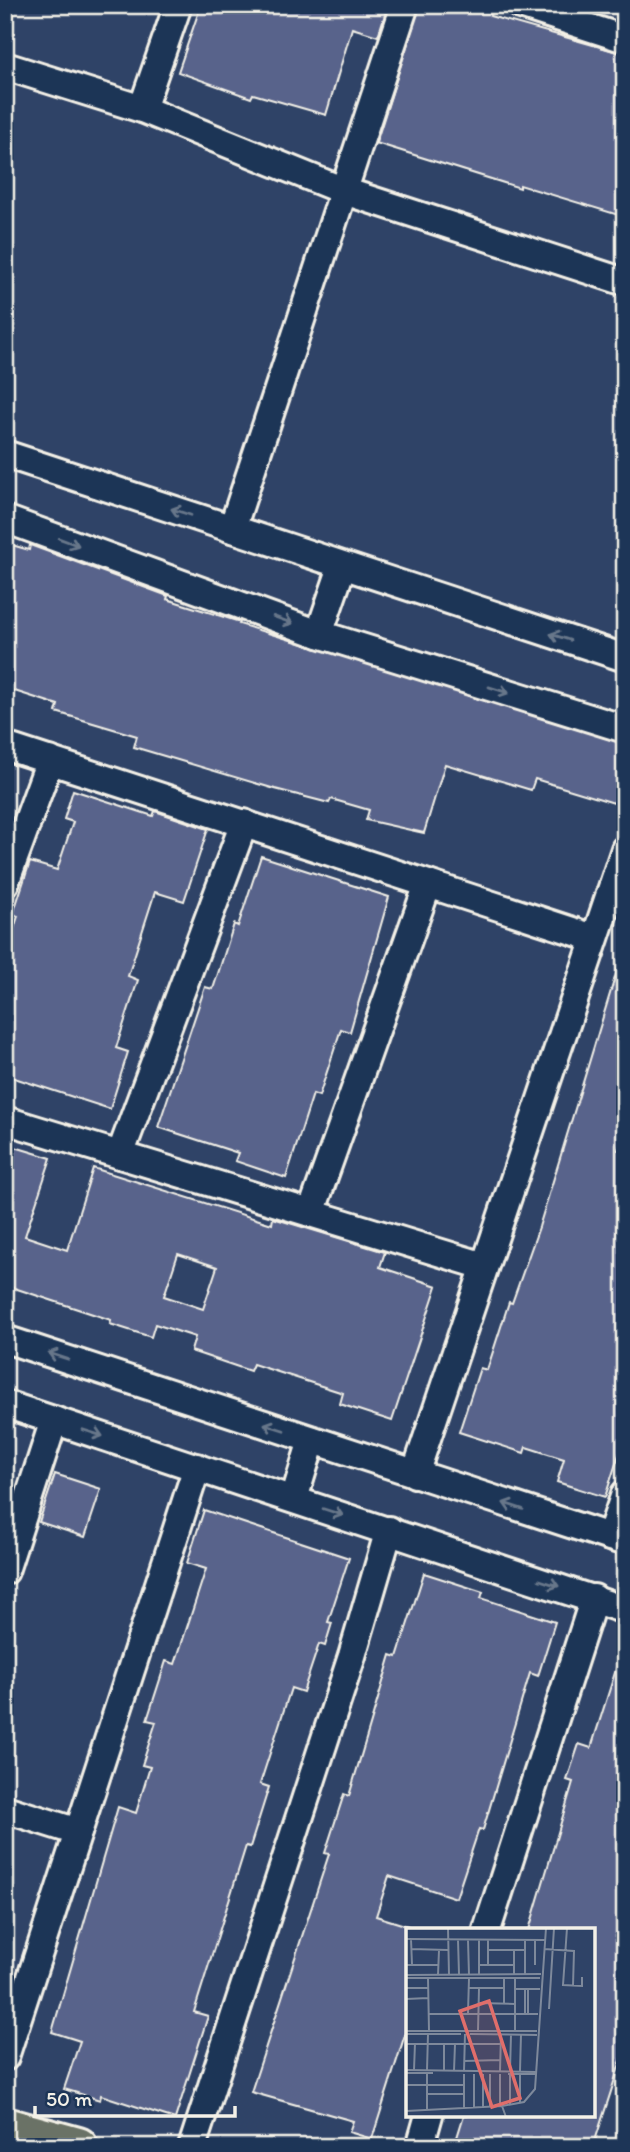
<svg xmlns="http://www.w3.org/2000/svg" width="630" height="2152" font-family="Itim,sans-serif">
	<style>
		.building { fill: #58648b; stroke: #f4f1e8; stroke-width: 2; fill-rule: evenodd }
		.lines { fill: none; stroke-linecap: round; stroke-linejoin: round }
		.street-casing { stroke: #f4f1e8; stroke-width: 32 }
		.highway-casing { stroke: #f4f1e8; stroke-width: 44 }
		.street { stroke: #1d3557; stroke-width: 26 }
		.highway { stroke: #6a7266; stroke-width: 38 }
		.oneway { stroke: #68778a }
		.inset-road { fill: none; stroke: #7e899b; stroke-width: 2 }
		.view { fill: #e06e6b; fill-opacity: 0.15; stroke: #e06e6b; stroke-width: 3.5 }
		.inset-edge { fill: none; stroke: #f4f1e8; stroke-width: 3.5 }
	</style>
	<rect width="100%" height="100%" fill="#2f4367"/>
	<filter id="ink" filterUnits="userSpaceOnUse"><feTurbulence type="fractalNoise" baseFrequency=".0143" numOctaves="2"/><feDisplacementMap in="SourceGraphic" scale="14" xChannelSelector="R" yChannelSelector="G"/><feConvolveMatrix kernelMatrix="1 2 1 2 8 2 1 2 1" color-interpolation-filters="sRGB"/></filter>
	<g filter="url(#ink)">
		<g class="building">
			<path d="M 201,5 L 388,5 L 378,36 L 352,28 L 326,115 L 253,94 L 251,98 L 178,72 Z"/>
			<path d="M 420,5 L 474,5 L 492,10 L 490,16 L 625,54 L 625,217 L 520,185 L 520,188 L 376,143 Z"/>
			<path d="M 5,543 L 29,550 L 30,545 L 168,596 L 167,599 L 240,622 L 239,624 L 625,744 L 625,766 L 614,803 L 535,779 L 531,790 L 445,764 L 424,833 L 366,820 L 369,810 L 331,799 L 329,803 L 275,789 L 134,747 L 137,736 L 56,712 L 58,705 L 5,688 Z"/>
			<path d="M 73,790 L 153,816 L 155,811 L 208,829 L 184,901 L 155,892 L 128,976 L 138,980 L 116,1048 L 128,1052 L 110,1109 L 5,1075 L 5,956 L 18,916 L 13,914 L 30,862 L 57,870 L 73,822 L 64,819 Z"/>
			<path d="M 261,856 L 389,897 L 350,1032 L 341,1029 L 319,1096 L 313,1094 L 286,1178 L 235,1161 L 238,1153 L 158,1127 L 205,987 L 213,989 L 234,924 L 238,926 Z"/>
			<path d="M 620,961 L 625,962 L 625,1129 L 618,1150 L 625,1151 L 625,1436 L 605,1497 L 557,1482 L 564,1459 L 526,1447 L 524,1453 L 459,1432 L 480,1368 L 487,1370 L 509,1302 L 512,1303 L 539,1227 Z"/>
			<path d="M 5,1144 L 51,1158 L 25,1236 L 67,1250 L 93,1168 L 272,1224 L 273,1218 L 385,1252 L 380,1267 L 437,1286 L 392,1421 L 340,1404 L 343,1393 L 253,1364 L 250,1371 L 191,1351 L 195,1337 L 155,1324 L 151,1337 L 110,1324 L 111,1320 L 5,1285 ZM 178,1254 L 217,1267 L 203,1309 L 164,1296 Z"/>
			<path d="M 55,1474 L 101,1489 L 85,1537 L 39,1522 Z"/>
			<path d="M 204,1510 L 349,1558 L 328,1622 L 332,1623 L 325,1646 L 319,1644 L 303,1692 L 291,1688 L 260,1784 L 269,1787 L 250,1847 L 246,1846 L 194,2012 L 208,2016 L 175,2119 L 101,2095 L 100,2100 L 64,2089 L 80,2041 L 52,2032 L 118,1807 L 136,1813 L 150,1767 L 142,1765 L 156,1722 L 147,1720 L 166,1661 L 175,1664 L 206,1569 L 187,1563 Z"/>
			<path d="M 424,1573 L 483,1592 L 481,1598 L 555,1622 L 538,1676 L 530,1673 L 483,1830 L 479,1829 L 456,1898 L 389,1876 L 376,1916 L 408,1926 L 408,2025 L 372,2139 L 349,2132 L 353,2121 L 251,2092 L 329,1854 L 325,1853 L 344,1794 L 349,1796 L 391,1655 L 397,1657 Z"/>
			<path d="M 620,1657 L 625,1658 L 625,2048 L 593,2147 L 454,2147 L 464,2115 L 593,2115 L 593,1930 L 529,1930 L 573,1782 L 567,1780 L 579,1744 L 591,1748 Z"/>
		</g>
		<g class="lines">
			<defs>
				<g id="street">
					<path d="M 520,5 L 625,39"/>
					<path d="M 5,66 L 142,109 L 344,191 L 625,282"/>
					<path d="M 142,109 L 178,5"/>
					<path d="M 5,454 L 625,658"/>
					<path d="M 5,519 L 319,634 L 625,729"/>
					<path d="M 232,529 L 405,5"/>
					<path d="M 319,634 L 342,567"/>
					<path d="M 5,746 L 594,938"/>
					<path d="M 5,883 L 50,760"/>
					<path d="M 5,1120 L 484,1266"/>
					<path d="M 120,1155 L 244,823"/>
					<path d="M 311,1213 L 428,884"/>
					<path d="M 5,1339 L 625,1542"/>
					<path d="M 5,1404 L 625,1610"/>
					<path d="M 415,1474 L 625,849"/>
					<path d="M 294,1499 L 312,1440"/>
					<path d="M 610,1537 L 625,1494"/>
					<path d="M 5,1571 L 54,1420"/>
					<path d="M 5,1809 L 78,1832"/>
					<path d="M 487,1930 L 594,1598"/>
					<path d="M 5,2057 L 197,1467"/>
					<path d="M 192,2147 L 352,1656 L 389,1530"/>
					<path d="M 420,2147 L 429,2115"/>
				</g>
				<path id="highway" d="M 5,2127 L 78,2147"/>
			</defs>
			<use href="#street" class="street-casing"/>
			<use href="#highway" class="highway-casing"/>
			<use href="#street" class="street"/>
			<use href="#highway" class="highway"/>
		</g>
		<defs><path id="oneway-shaft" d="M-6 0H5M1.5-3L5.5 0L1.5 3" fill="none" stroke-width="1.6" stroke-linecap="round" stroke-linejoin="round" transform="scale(1.75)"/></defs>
		<g class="oneway">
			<use href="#oneway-shaft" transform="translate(181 512) rotate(-162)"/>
			<use href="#oneway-shaft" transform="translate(69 542) rotate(20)"/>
			<use href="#oneway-shaft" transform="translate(283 620) rotate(20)"/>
			<use href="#oneway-shaft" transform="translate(560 637) rotate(-162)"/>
			<use href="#oneway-shaft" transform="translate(499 690) rotate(17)"/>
			<use href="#oneway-shaft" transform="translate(58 1356) rotate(-162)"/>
			<use href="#oneway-shaft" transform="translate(274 1427) rotate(-162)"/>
			<use href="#oneway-shaft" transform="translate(93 1433) rotate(18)"/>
			<use href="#oneway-shaft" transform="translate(513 1506) rotate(-162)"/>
			<use href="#oneway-shaft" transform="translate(333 1512) rotate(18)"/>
			<use href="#oneway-shaft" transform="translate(549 1583) rotate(18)"/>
		</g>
	</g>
	<g transform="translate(406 1928)">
		<rect width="189" height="189" fill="#2f4367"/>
		<path class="inset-road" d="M 42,0 L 43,47M 161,0 L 157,57 L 176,58 L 176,49M 0,11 L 139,12M 5,11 L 6,37M 52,12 L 53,46M 62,12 L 63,47M 119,12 L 119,47M 5,21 L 42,22M 138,21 L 168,23 L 167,58M 82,22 L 119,22M 108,22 L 108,47M 0,37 L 32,37M 73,37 L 108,37M 82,37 L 82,12M 129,37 L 129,12M 0,47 L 135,46M 32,47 L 33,22M 73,47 L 73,12M 0,50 L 134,50M 22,50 L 23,103M 98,51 L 98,75M 0,60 L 22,60M 63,60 L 98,60M 109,61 L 134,61M 0,71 L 22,70M 72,75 L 109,76M 143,81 L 148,0M 62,85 L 63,50M 23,86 L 132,86M 119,86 L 119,61M 122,86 L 122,61M 0,103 L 131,103M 72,103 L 73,60M 109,103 L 109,51M 0,106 L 55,106M 64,106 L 131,107M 0,116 L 95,116M 58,133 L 94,132M 0,142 L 130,144M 8,142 L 9,115M 21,142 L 22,106M 38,142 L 38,115M 48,143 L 49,116M 58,143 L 59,106M 94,143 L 95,106M 104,143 L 105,106M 114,143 L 115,106M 0,145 L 27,145M 77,146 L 77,179M 84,146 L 84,178M 94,146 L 94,178M 102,146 L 130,146M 104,146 L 104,176M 0,157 L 58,157M 21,166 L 58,166M 114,176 L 114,146M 96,178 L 118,174 L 129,161 L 140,0M 68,179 L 68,146M 58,180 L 58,146M 21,182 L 21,146M 0,183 L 96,178 L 100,189"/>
		<path class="view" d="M 83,73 L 114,170 L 86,179 L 54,83 Z"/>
		<rect width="189" height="189" class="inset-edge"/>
	</g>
	<rect width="630" height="2152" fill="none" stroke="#1d3557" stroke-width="28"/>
	<rect x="14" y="14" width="602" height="2124" fill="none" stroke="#f4f1e8" stroke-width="2.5" filter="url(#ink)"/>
	<path d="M35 2106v10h200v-10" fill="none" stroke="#f4f1e8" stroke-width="3.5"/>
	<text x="46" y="2106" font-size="21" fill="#f4f1e8" stroke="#1d3557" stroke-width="5" paint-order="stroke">50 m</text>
</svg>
